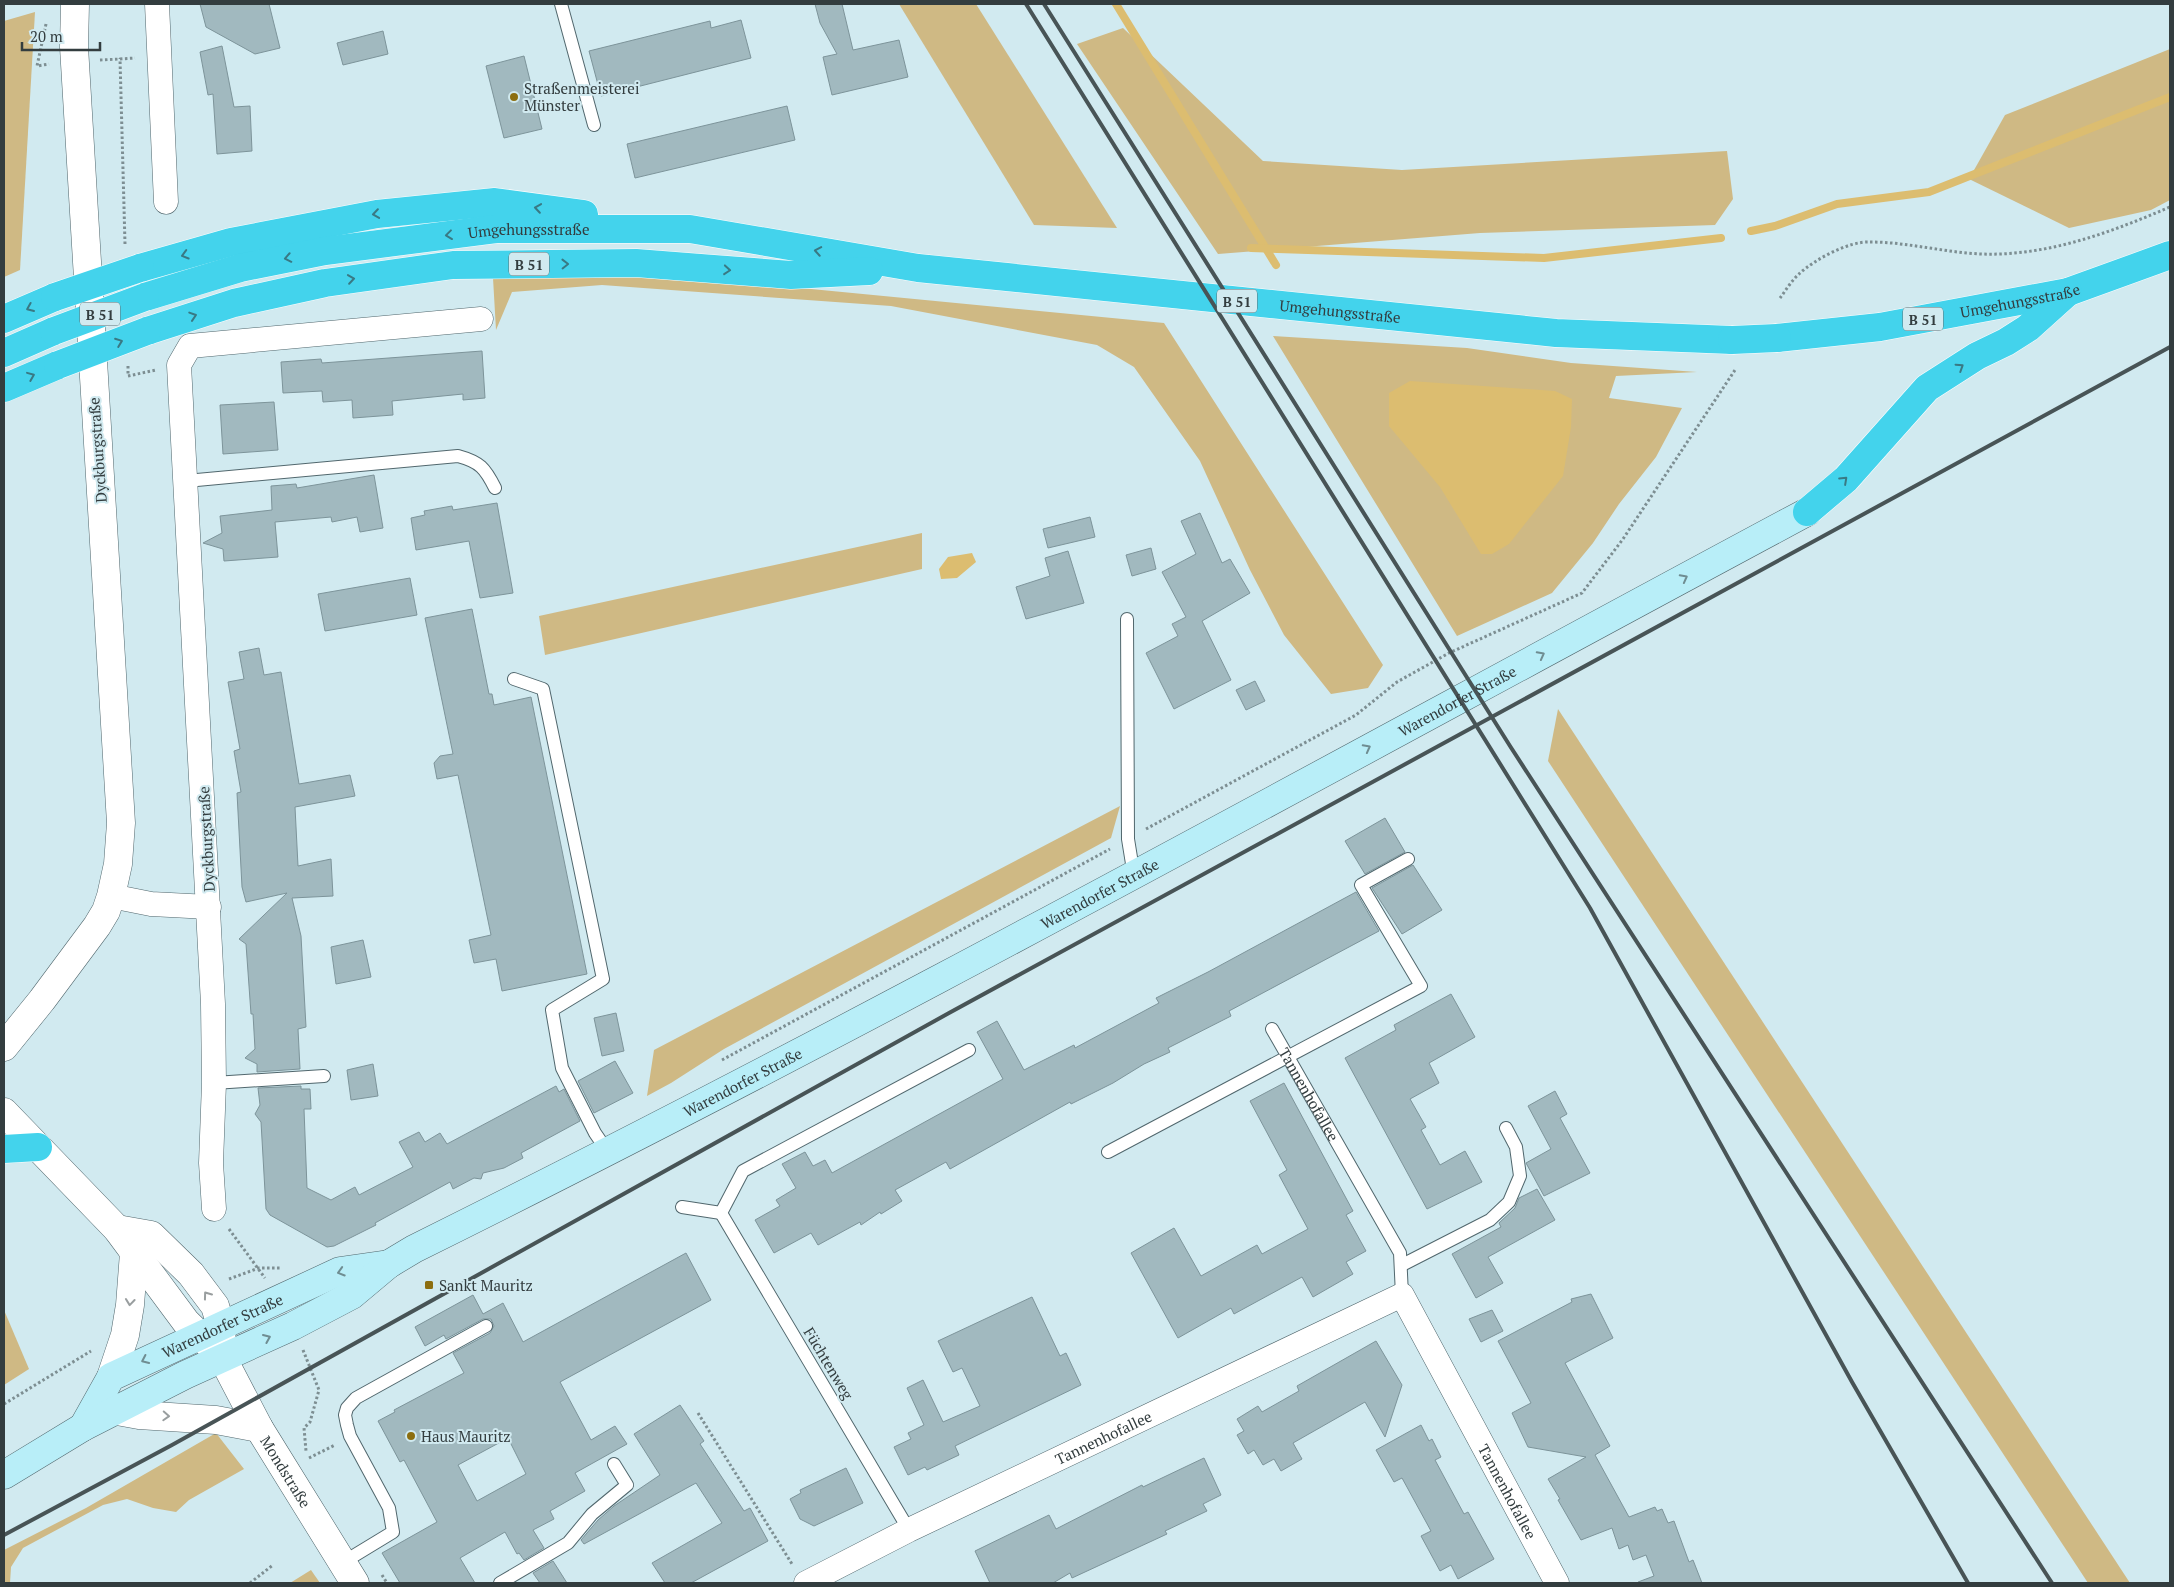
<svg xmlns="http://www.w3.org/2000/svg" width="2174" height="1587" font-family="'PT Serif',serif">
	<style>
		.green { fill: #cfb984 }
		.water { fill: #dcbd70 }
		.lines { fill: none; stroke-linecap: round; stroke-linejoin: round }
		.stream { stroke: #dcbd70; stroke-width: 8 }
		.building { fill: #a1b9bf; stroke: #7d949a; fill-rule: evenodd }
		.service-casing { stroke: #51676d; stroke-width: 14 }
		.minor-casing { stroke: #51676d; stroke-width: 25 }
		.tertiary-casing { stroke: #51676d; stroke-width: 29 }
		.secondary-casing { stroke: #51676d; stroke-width: 29 }
		.trunk-casing { stroke: #fff; stroke-width: 29 }
		.path { stroke: #7d8e92; stroke-width: 3; stroke-dasharray: 2.5 2.5; stroke-linecap: butt }
		.service { stroke: #fff; stroke-width: 12 }
		.minor { stroke: #fff; stroke-width: 24 }
		.tertiary { stroke: #fff; stroke-width: 28 }
		.secondary { stroke: #b8eef8; stroke-width: 28 }
		.trunk { stroke: #43d3ec; stroke-width: 28 }
		.rail { stroke: #485456; stroke-width: 4 }
		.trunk-bridge-casing { stroke: #fff; stroke-width: 29; stroke-linecap: butt }
		.trunk-bridge { stroke: #43d3ec; stroke-width: 28 }
		.oneway { stroke: #397984 }
		.oneway2 { stroke: #6f8d92 }
		.oneway3 { stroke: #999e9f }
		.poi-dot { fill: #8c6e10; stroke: #d1eaf0; stroke-width: 2 }
		.labels { text-anchor: middle; dominant-baseline: central; stroke-width: 4; stroke-linejoin: round; paint-order: stroke }
		.shield { fill: #d1eaf0; stroke: #627174; stroke-width: 1 }
		.shield-label { font-size: 14px; font-weight: bold; fill: #333d3f }
		.poi-label { font-size: 15px; fill: #333d3f; stroke: #d1eaf0; text-anchor: start }
		.street-label { font-size: 15px; fill: #333d3f; stroke: #d1eaf0 }
	</style>
	<rect width="100%" height="100%" fill="#d1eaf0"/>
	<g class="green">
		<path d="M 899,4 L 976,4 L 1117,228 L 1034,225 Z"/>
		<path d="M 35,12 L 20,270 L 4,277 L 4,21 Z"/>
		<path d="M 1123,28 L 1263,161 L 1402,170 L 1727,151 L 1733,199 L 1715,225 L 1480,233 L 1218,254 L 1077,44 Z"/>
		<path d="M 2170,49 L 2170,200 L 2151,210 L 2069,228 L 1969,179 L 2005,115 Z"/>
		<path d="M 605,269 L 1164,323 L 1383,665 L 1368,688 L 1331,694 L 1284,635 L 1250,570 L 1200,461 L 1134,367 L 1097,345 L 891,306 L 602,285 L 512,292 L 496,330 L 493,278 Z"/>
		<path d="M 1273,336 L 1467,348 L 1571,363 L 1697,372 L 1616,376 L 1609,398 L 1682,408 L 1656,457 L 1619,504 L 1593,543 L 1552,593 L 1457,636 Z"/>
		<path d="M 922,533 L 922,569 L 545,655 L 539,616 Z"/>
		<path d="M 1558,709 L 2130,1583 L 2088,1583 L 1548,761 Z"/>
		<path d="M 1120,806 L 1111,838 L 724,1049 L 671,1083 L 647,1096 L 654,1050 Z"/>
		<path d="M 4,1310 L 29,1369 L 4,1385 Z"/>
		<path d="M 216,1433 L 244,1469 L 189,1500 L 176,1512 L 153,1508 L 127,1499 L 103,1505 L 23,1548 L 11,1567 L 10,1583 L 4,1583 L 4,1550 L 86,1508 Z"/>
		<path d="M 311,1570 L 320,1583 L 290,1583 Z"/>
	</g>
	<g class="water">
		<path d="M 1410,381 L 1555,391 L 1572,399 L 1571,427 L 1563,476 L 1509,544 L 1492,554 L 1481,554 L 1440,487 L 1389,426 L 1389,393 Z"/>
		<path d="M 972,553 L 976,562 L 957,578 L 941,579 L 939,569 L 948,557 Z"/>
	</g>
	<g class="lines">
		<g class="stream">
			<path d="M 1116,4 L 1276,265"/>
			<path d="M 1751,231 L 1775,226 L 1837,204 L 1929,192 L 2170,97"/>
			<path d="M 1251,248 L 1544,258 L 1721,238"/>
		</g>
	</g>
	<g class="building">
		<path d="M 200,4 L 269,4 L 280,48 L 255,54 L 206,27 Z"/>
		<path d="M 815,4 L 842,4 L 853,50 L 899,40 L 908,77 L 832,95 L 823,57 L 837,54 L 820,23 Z"/>
		<path d="M 741,20 L 751,58 L 601,96 L 589,51 L 710,21 L 711,28 Z"/>
		<path d="M 383,31 L 388,54 L 343,65 L 337,43 Z"/>
		<path d="M 222,46 L 234,107 L 250,106 L 252,151 L 217,154 L 213,94 L 208,95 L 200,52 Z"/>
		<path d="M 524,56 L 542,129 L 504,138 L 486,66 Z"/>
		<path d="M 787,106 L 795,140 L 635,178 L 627,144 Z"/>
		<path d="M 482,351 L 485,398 L 463,400 L 463,394 L 392,401 L 393,415 L 353,418 L 352,400 L 323,402 L 322,391 L 283,393 L 281,362 L 321,359 L 322,363 Z"/>
		<path d="M 274,402 L 278,450 L 223,454 L 220,405 Z"/>
		<path d="M 374,475 L 383,528 L 360,532 L 357,517 L 332,522 L 331,517 L 275,522 L 278,557 L 224,561 L 223,549 L 203,543 L 222,533 L 220,516 L 272,510 L 271,486 L 296,484 L 297,488 Z"/>
		<path d="M 497,503 L 513,593 L 480,598 L 469,541 L 416,550 L 411,518 L 425,515 L 424,511 L 452,506 L 453,510 Z"/>
		<path d="M 1200,513 L 1222,563 L 1230,559 L 1250,593 L 1202,621 L 1231,680 L 1174,709 L 1146,653 L 1178,636 L 1172,624 L 1186,617 L 1162,572 L 1196,554 L 1181,521 Z"/>
		<path d="M 1090,517 L 1095,537 L 1048,548 L 1043,529 Z"/>
		<path d="M 1151,548 L 1156,569 L 1132,576 L 1126,555 Z"/>
		<path d="M 1068,551 L 1084,603 L 1026,619 L 1016,587 L 1050,576 L 1045,558 Z"/>
		<path d="M 410,578 L 417,615 L 325,631 L 318,594 Z"/>
		<path d="M 472,609 L 489,694 L 492,694 L 494,705 L 531,697 L 587,974 L 502,991 L 496,959 L 474,963 L 469,940 L 491,935 L 458,775 L 437,779 L 434,763 L 440,756 L 453,754 L 425,618 Z"/>
		<path d="M 259,648 L 264,675 L 281,672 L 299,784 L 350,775 L 355,796 L 295,807 L 298,866 L 331,859 L 333,896 L 292,898 L 301,936 L 306,1027 L 298,1029 L 300,1069 L 257,1072 L 257,1064 L 245,1058 L 255,1049 L 253,1014 L 251,1014 L 246,944 L 239,939 L 287,893 L 246,902 L 242,887 L 237,793 L 241,792 L 234,751 L 240,749 L 228,682 L 244,679 L 239,652 Z"/>
		<path d="M 1255,681 L 1265,701 L 1246,710 L 1236,690 Z"/>
		<path d="M 1385,818 L 1405,852 L 1365,874 L 1345,841 Z"/>
		<path d="M 1413,865 L 1442,910 L 1402,934 L 1372,888 Z"/>
		<path d="M 1356,892 L 1379,931 L 1229,1011 L 1231,1016 L 1168,1048 L 1170,1052 L 1144,1064 L 1113,1083 L 1071,1104 L 1070,1102 L 950,1169 L 946,1162 L 895,1190 L 902,1201 L 881,1214 L 880,1212 L 861,1225 L 860,1222 L 818,1245 L 811,1233 L 774,1253 L 755,1220 L 780,1206 L 776,1200 L 796,1188 L 782,1164 L 805,1152 L 813,1166 L 825,1160 L 832,1173 L 1003,1079 L 977,1032 L 997,1021 L 1024,1070 L 1074,1045 L 1075,1048 L 1159,1003 L 1156,998 L 1208,972 Z"/>
		<path d="M 363,940 L 371,977 L 336,984 L 331,947 Z"/>
		<path d="M 1451,994 L 1475,1037 L 1429,1063 L 1439,1083 L 1410,1099 L 1426,1127 L 1421,1130 L 1440,1165 L 1465,1151 L 1482,1182 L 1427,1209 L 1345,1058 L 1396,1030 L 1394,1025 Z"/>
		<path d="M 616,1013 L 624,1051 L 602,1056 L 594,1018 Z"/>
		<path d="M 615,1061 L 633,1093 L 594,1113 L 578,1081 Z"/>
		<path d="M 373,1064 L 378,1096 L 351,1100 L 347,1070 Z"/>
		<path d="M 1284,1083 L 1353,1211 L 1346,1215 L 1366,1251 L 1346,1262 L 1353,1274 L 1313,1297 L 1302,1277 L 1234,1314 L 1231,1308 L 1178,1338 L 1131,1253 L 1174,1228 L 1201,1276 L 1257,1245 L 1262,1254 L 1308,1229 L 1279,1175 L 1287,1170 L 1250,1101 Z"/>
		<path d="M 301,1086 L 301,1089 L 310,1089 L 311,1109 L 304,1109 L 307,1188 L 331,1200 L 355,1187 L 359,1195 L 413,1167 L 399,1142 L 419,1132 L 425,1142 L 440,1133 L 447,1144 L 556,1086 L 559,1092 L 564,1089 L 580,1121 L 521,1153 L 523,1158 L 504,1168 L 483,1173 L 481,1179 L 474,1178 L 453,1189 L 450,1182 L 375,1223 L 376,1225 L 334,1246 L 327,1247 L 270,1215 L 266,1209 L 261,1122 L 255,1114 L 260,1105 L 258,1088 Z"/>
		<path d="M 1555,1091 L 1567,1114 L 1560,1118 L 1590,1173 L 1544,1196 L 1526,1163 L 1551,1149 L 1528,1106 Z"/>
		<path d="M 1537,1189 L 1555,1220 L 1488,1257 L 1503,1283 L 1476,1298 L 1452,1254 L 1501,1227 L 1499,1223 L 1515,1208 L 1519,1198 Z"/>
		<path d="M 686,1253 L 711,1300 L 560,1382 L 591,1440 L 615,1426 L 627,1444 L 575,1473 L 585,1491 L 550,1511 L 554,1519 L 533,1530 L 544,1548 L 524,1560 L 519,1553 L 517,1554 L 505,1532 L 460,1558 L 475,1583 L 400,1583 L 382,1553 L 437,1522 L 404,1460 L 400,1462 L 378,1421 L 395,1412 L 394,1410 L 464,1373 L 453,1353 L 490,1333 L 494,1326 L 491,1319 L 483,1319 L 446,1339 L 444,1335 L 425,1346 L 415,1327 L 473,1295 L 483,1314 L 503,1303 L 523,1342 ZM 508,1438 L 526,1474 L 477,1501 L 458,1465 Z"/>
		<path d="M 1591,1294 L 1613,1338 L 1565,1363 L 1610,1446 L 1595,1455 L 1629,1517 L 1655,1507 L 1657,1511 L 1662,1509 L 1668,1523 L 1674,1521 L 1689,1562 L 1693,1560 L 1702,1583 L 1638,1583 L 1638,1582 L 1654,1576 L 1646,1555 L 1633,1560 L 1628,1545 L 1619,1549 L 1612,1528 L 1581,1540 L 1558,1500 L 1560,1499 L 1548,1479 L 1586,1457 L 1528,1447 L 1512,1413 L 1531,1403 L 1498,1341 L 1572,1302 L 1571,1299 Z"/>
		<path d="M 1032,1297 L 1060,1356 L 1066,1353 L 1081,1385 L 955,1446 L 959,1455 L 927,1470 L 925,1467 L 908,1475 L 894,1447 L 911,1439 L 908,1433 L 924,1425 L 907,1388 L 923,1380 L 943,1422 L 980,1406 L 962,1368 L 953,1372 L 938,1341 Z"/>
		<path d="M 1492,1310 L 1503,1331 L 1481,1342 L 1469,1319 Z"/>
		<path d="M 1376,1341 L 1402,1385 L 1385,1437 L 1365,1402 L 1293,1443 L 1302,1459 L 1281,1471 L 1274,1459 L 1263,1465 L 1254,1450 L 1248,1454 L 1237,1435 L 1244,1431 L 1237,1419 L 1258,1406 L 1262,1412 L 1299,1391 L 1297,1386 Z"/>
		<path d="M 680,1405 L 704,1441 L 700,1444 L 744,1511 L 750,1508 L 768,1541 L 691,1583 L 665,1583 L 652,1563 L 722,1523 L 696,1483 L 584,1544 L 581,1540 L 598,1520 L 614,1506 L 660,1475 L 634,1434 Z"/>
		<path d="M 1421,1425 L 1429,1441 L 1432,1439 L 1441,1457 L 1435,1460 L 1464,1514 L 1468,1512 L 1494,1559 L 1458,1579 L 1451,1565 L 1440,1571 L 1421,1536 L 1431,1531 L 1402,1478 L 1394,1482 L 1376,1450 Z"/>
		<path d="M 1204,1458 L 1221,1495 L 1203,1504 L 1207,1511 L 1165,1531 L 1167,1534 L 1072,1578 L 1070,1573 L 1053,1583 L 990,1583 L 975,1551 L 1049,1515 L 1056,1529 L 1142,1485 L 1143,1487 Z"/>
		<path d="M 846,1468 L 863,1503 L 814,1526 L 800,1519 L 790,1499 L 801,1493 L 800,1490 Z"/>
		<path d="M 553,1561 L 567,1583 L 540,1583 L 533,1573 Z"/>
	</g>
	<g class="lines">
		<defs>
			<g id="service">
				<path d="M 561,4 L 594,125"/>
				<path d="M 186,481 L 458,456 C 480,462 485,468 495,488"/>
				<path d="M 1127,619 L 1128,839 L 1134,876"/>
				<path d="M 514,679 L 543,689 L 603,979 L 552,1010 L 562,1068 L 595,1133 L 608,1152"/>
				<path id="s1" d="M 1272,1029 L 1400,1253 L 1402,1295"/>
				<path d="M 214,1083 L 324,1076"/>
				<path d="M 1108,1152 L 1421,986 L 1361,885 L 1408,859"/>
				<path d="M 682,1207 L 721,1213 L 743,1171 L 969,1050"/>
				<path d="M 721,1213 L 909,1530"/>
				<path d="M 1402,1265 L 1490,1220 L 1509,1202 L 1520,1176 L 1516,1147 L 1506,1128"/>
				<path d="M 342,1563 L 393,1532 L 389,1508 L 350,1436 L 347,1425 L 345,1415 L 347,1408 L 356,1398 L 486,1326"/>
				<path d="M 500,1583 L 568,1543 L 592,1514 L 627,1485 L 614,1464"/>
			</g>
			<g id="minor">
				<path d="M 157,4 L 166,202"/>
				<path d="M 111,896 L 151,904 L 209,907"/>
				<path d="M 214,1209 L 211,1163 L 214,1083 L 213,1004 L 179,365 L 190,346 L 481,319"/>
				<path id="s2" d="M 806,1583 L 909,1530 L 1402,1295 L 1557,1583"/>
			</g>
			<g id="tertiary">
				<path d="M 4,1047 L 42,1000 L 97,926 L 106,911 L 111,896 L 118,864 L 121,823 L 74,47 L 75,4"/>
				<path id="s3" d="M 4,1112 L 117,1229 L 186,1322 L 222,1357 L 259,1428 L 355,1583"/>
				<path d="M 117,1229 L 151,1235 L 191,1274 L 215,1306 L 221,1326 L 222,1348"/>
				<path d="M 111,1377 L 125,1335 L 130,1305 L 134,1253"/>
				<path d="M 117,1411 L 139,1415 L 216,1420 L 259,1428"/>
			</g>
			<g id="secondary">
				<path id="s4" d="M 83,1427 L 111,1377 L 340,1271 L 389,1264"/>
				<path id="s5" d="M 4,1475 L 83,1427 L 185,1375 L 293,1326 L 352,1295 L 389,1264 L 414,1249 C 884,1016 1344,760 1807,512"/>
			</g>
			<g id="trunk">
				<path d="M 140,268 L 231,242 L 377,214 L 495,202 L 584,214"/>
				<path id="s6" d="M 145,297 L 240,268 L 325,251 L 496,229 L 690,229 L 918,268 L 1556,333 L 1732,340"/>
				<path d="M 4,319 L 55,297"/>
				<path d="M 147,331 L 234,303 L 325,283 L 453,265 L 636,263 L 791,275 L 869,271"/>
				<path id="s7" d="M 1777,338 L 1880,327 L 2068,292 L 2170,255"/>
				<path d="M 4,353 L 54,331"/>
				<path d="M 4,388 L 58,365"/>
				<path d="M 1807,512 L 1846,479 L 1927,388 L 1977,356 L 2006,342 L 2028,328 L 2068,292"/>
				<path d="M 4,1149 L 38,1147"/>
			</g>
		</defs>
		<use href="#service" class="service-casing"/>
		<use href="#minor" class="minor-casing"/>
		<use href="#tertiary" class="tertiary-casing"/>
		<use href="#secondary" class="secondary-casing"/>
		<use href="#trunk" class="trunk-casing"/>
		<g class="path">
			<path d="M 46,24 L 37,66 L 49,64"/>
			<path d="M 100,60 L 120,59"/>
			<path d="M 125,244 L 120,59 L 135,58"/>
			<path d="M 1780,298 C 1786,290 1792,280 1799,274 C 1815,259 1849,241 1870,242 C 1913,242 1956,256 1999,254 C 2059,252 2116,230 2170,207"/>
			<path d="M 128,366 L 128,376 L 156,370"/>
			<path d="M 1146,829 L 1356,715 L 1397,682 L 1449,653 L 1582,593 L 1623,539 L 1735,370"/>
			<path d="M 722,1060 L 1110,849"/>
			<path d="M 229,1229 L 265,1278"/>
			<path d="M 229,1279 L 259,1268 L 281,1268"/>
			<path d="M 303,1350 L 319,1390 L 310,1422 L 304,1428 L 306,1451"/>
			<path d="M 4,1404 L 91,1351"/>
			<path d="M 698,1413 L 792,1564"/>
			<path d="M 309,1458 L 335,1445"/>
			<path d="M 382,1575 L 387,1583"/>
			<path d="M 250,1583 L 273,1565"/>
		</g>
		<use href="#service" class="service"/>
		<use href="#minor" class="minor"/>
		<use href="#tertiary" class="tertiary"/>
		<use href="#secondary" class="secondary"/>
		<use href="#trunk" class="trunk"/>
		<g class="rail">
			<path d="M 1026,4 L 1590,908 L 1852,1382 L 1968,1583"/>
			<path d="M 1044,4 L 1510,746 L 2052,1583"/>
			<path d="M 4,1535 L 172,1445 L 949,1013 L 2170,347"/>
		</g>
		<defs>
			<g id="trunk-bridge">
				<path d="M 55,297 L 140,268"/>
				<path d="M 54,331 L 145,297"/>
				<path d="M 1732,340 L 1777,338"/>
				<path d="M 58,365 L 147,331"/>
			</g>
		</defs>
		<use href="#trunk-bridge" class="trunk-bridge-casing"/>
		<use href="#trunk-bridge" class="trunk-bridge"/>
	</g>
	<defs><path id="oneway-chevron" d="M-2-3.5L2.5 0L-2 3.5" fill="none" stroke-width="1.6" stroke-linecap="round" stroke-linejoin="round" transform="scale(1.25)"/></defs>
	<g class="oneway">
		<use href="#oneway-chevron" transform="translate(538 208) rotate(-172)"/>
		<use href="#oneway-chevron" transform="translate(376 214) rotate(172)"/>
		<use href="#oneway-chevron" transform="translate(449 235) rotate(173)"/>
		<use href="#oneway-chevron" transform="translate(818 251) rotate(-170)"/>
		<use href="#oneway-chevron" transform="translate(185 255) rotate(164)"/>
		<use href="#oneway-chevron" transform="translate(288 258) rotate(169)"/>
		<use href="#oneway-chevron" transform="translate(565 264) rotate(-1)"/>
		<use href="#oneway-chevron" transform="translate(727 270) rotate(5)"/>
		<use href="#oneway-chevron" transform="translate(351 279) rotate(-8)"/>
		<use href="#oneway-chevron" transform="translate(30 308) rotate(157)"/>
		<use href="#oneway-chevron" transform="translate(193 316) rotate(-18)"/>
		<use href="#oneway-chevron" transform="translate(119 342) rotate(-21)"/>
		<use href="#oneway-chevron" transform="translate(1960 367) rotate(-33)"/>
		<use href="#oneway-chevron" transform="translate(31 376) rotate(-22)"/>
		<use href="#oneway-chevron" transform="translate(1844 480) rotate(-43)"/>
	</g>
	<g class="oneway2">
		<use href="#oneway-chevron" transform="translate(1684 578) rotate(-28)"/>
		<use href="#oneway-chevron" transform="translate(1541 655) rotate(-28)"/>
		<use href="#oneway-chevron" transform="translate(1367 748) rotate(-28)"/>
		<use href="#oneway-chevron" transform="translate(341 1272) rotate(163)"/>
		<use href="#oneway-chevron" transform="translate(267 1338) rotate(-23)"/>
		<use href="#oneway-chevron" transform="translate(145 1360) rotate(155)"/>
	</g>
	<g class="oneway3">
		<use href="#oneway-chevron" transform="translate(207 1295) rotate(-126)"/>
		<use href="#oneway-chevron" transform="translate(130 1302) rotate(96)"/>
		<use href="#oneway-chevron" transform="translate(166 1416) rotate(3)"/>
	</g>
	<g class="poi-dot">
		<circle cx="514" cy="97" r="5"/>
		<rect x="424" y="1280" width="10" height="10" rx="2.5"/>
		<circle cx="411" cy="1436" r="5"/>
	</g>
	<g class="labels">
		<g class="shield">
			<rect x="509" y="252.5" width="40" height="23" rx="4"/>
			<rect x="1217" y="289.5" width="40" height="23" rx="4"/>
			<rect x="80" y="302.5" width="40" height="23" rx="4"/>
			<rect x="1903" y="307.5" width="40" height="23" rx="4"/>
		</g>
		<g class="shield-label">
			<text x="529" y="264">B 51</text>
			<text x="1237" y="301">B 51</text>
			<text x="100" y="314">B 51</text>
			<text x="1923" y="319">B 51</text>
		</g>
		<g class="poi-label">
			<text x="524" y="88">Straßenmeisterei<tspan x="524" dy="17">Münster</tspan></text>
			<text x="439" y="1285">Sankt Mauritz</text>
			<text x="421" y="1436">Haus Mauritz</text>
		</g>
		<g class="street-label">
			<text stroke="none"><textPath href="#s6" startOffset="391">Umgehungsstraße</textPath></text>
			<text stroke="none"><textPath href="#s7" startOffset="246">Umgehungsstraße</textPath></text>
			<text stroke="none"><textPath href="#s6" startOffset="1208">Umgehungsstraße</textPath></text>
			<text transform="translate(97 450) rotate(-94)">Dyckburgstraße</text>
			<text stroke="none"><textPath href="#s5" startOffset="1648">Warendorfer Straße</textPath></text>
			<text transform="translate(206 839) rotate(-93)">Dyckburgstraße</text>
			<text stroke="none"><textPath href="#s5" startOffset="1242">Warendorfer Straße</textPath></text>
			<text stroke="none"><textPath href="#s5" startOffset="838">Warendorfer Straße</textPath></text>
			<text stroke="none"><textPath href="#s1" startOffset="75">Tannenhofallee</textPath></text>
			<text stroke="none"><textPath href="#s4" startOffset="180">Warendorfer Straße</textPath></text>
			<text transform="translate(829 1363) rotate(59)">Füchtenweg</text>
			<text stroke="none"><textPath href="#s2" startOffset="331">Tannenhofallee</textPath></text>
			<text stroke="none"><textPath href="#s3" startOffset="460">Mondstraße</textPath></text>
			<text stroke="none"><textPath href="#s2" startOffset="885">Tannenhofallee</textPath></text>
		</g>
	</g>
	<rect width="2174" height="1587" fill="none" stroke="#333d3f" stroke-width="10"/>
	<path d="M22 42v8h78v-8" fill="none" stroke="#333d3f" stroke-width="2.5"/>
	<text x="30" y="42" font-size="15" fill="#333d3f" stroke="#d1eaf0" stroke-width="4" paint-order="stroke">20 m</text>
</svg>
